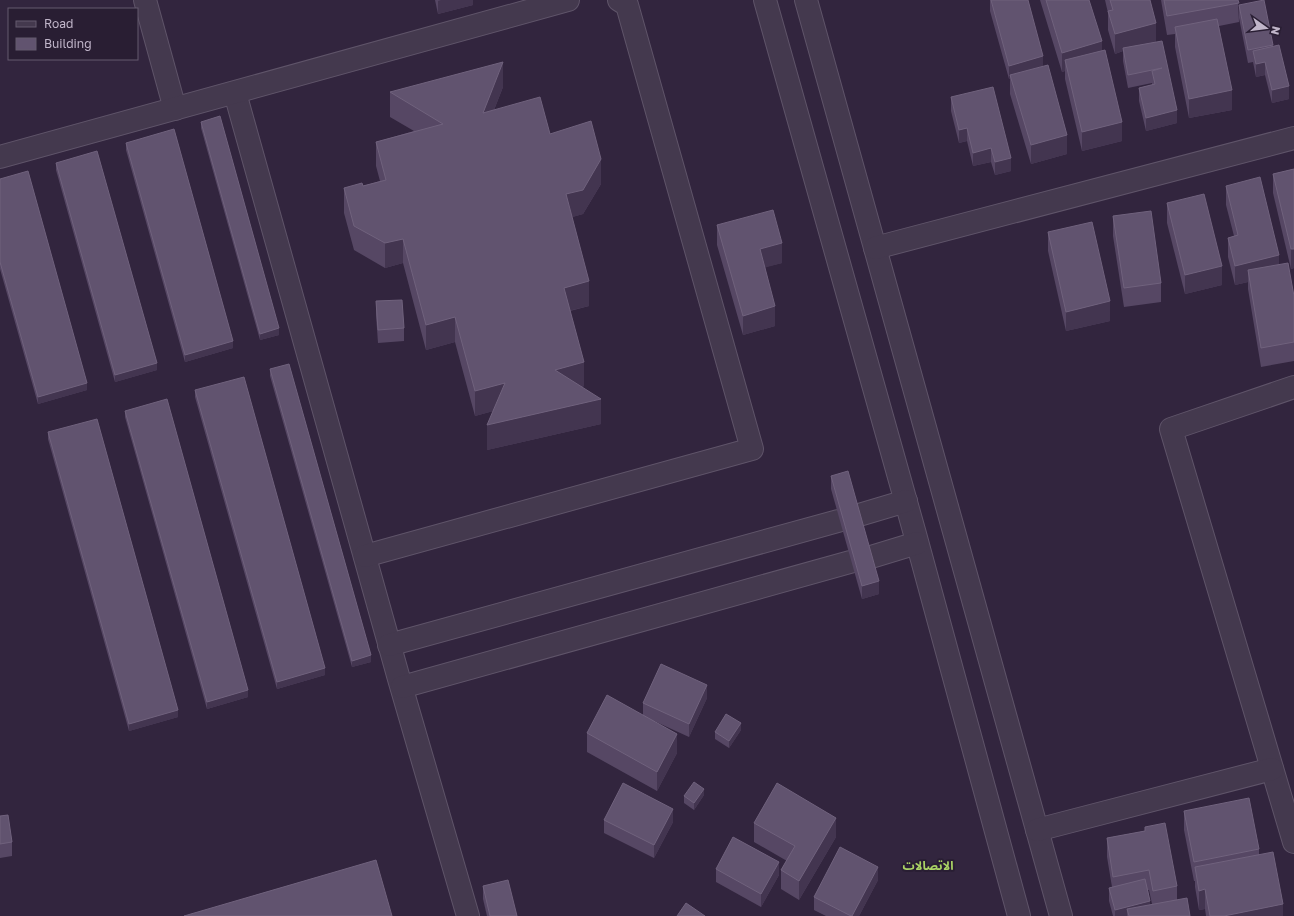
<svg xmlns="http://www.w3.org/2000/svg" width="1294" height="916" font-family="'Golos Text','Noto Sans Arabic',sans-serif">
	<style>
		.lines { fill: none; stroke-linecap: round; stroke-linejoin: round }
		.minor-casing { stroke: #5f5469; stroke-width: 24 }
		.minor { stroke: #44394e; stroke-width: 22 }
		.wall { fill: #564764; fill-rule: evenodd }
		.shaded-wall { fill: #433550 }
		.building { fill: #61536f; stroke: #70627d }
		.labels { text-anchor: middle; dominant-baseline: central; stroke-width: 4; stroke-linejoin: round; paint-order: stroke }
		.neighbourhood-label { font-size: 12px; font-weight: bold; fill: #abd465; stroke: #291e33 }
	</style>
	<rect width="100%" height="100%" fill="#32253e"/>
	<g class="lines">
		<defs>
			<g id="minor">
				<path d="M 145,0 L 175,109"/>
				<path d="M 765,0 L 915,534 L 1019,916"/>
				<path d="M 806,0 L 1061,916"/>
				<path d="M 235,93 L 399,679 L 468,916"/>
				<path d="M 0,157 L 568,0"/>
				<path d="M 875,248 L 1294,138"/>
				<path d="M 1294,387 L 1171,429 L 1294,842"/>
				<path d="M 859,515 L 906,501"/>
				<path d="M 365,556 L 752,449 L 627,5 L 619,0"/>
				<path d="M 871,557 L 917,543"/>
				<path d="M 389,645 L 838,521"/>
				<path d="M 402,687 L 850,562"/>
				<path d="M 1037,830 L 1272,769"/>
			</g>
		</defs>
		<use href="#minor" class="minor-casing"/>
		<use href="#minor" class="minor"/>
	</g>
	<g class="wall">
		<path d="M 435,0 L 473,0 L 473,5 L 438,14 Z"/>
		<path d="M 990,0 L 1028,0 L 1043,66 L 1067,154 L 1031,164 L 1010,94 L 1010,79 L 1009,79 L 990,11 Z"/>
		<path d="M 1040,0 L 1089,0 L 1122,141 L 1082,151 L 1065,79 L 1065,71 L 1062,72 Z"/>
		<path d="M 1105,0 L 1150,0 L 1156,42 L 1177,123 L 1146,131 L 1139,101 L 1139,88 L 1152,85 L 1152,83 L 1128,88 L 1123,61 L 1123,51 L 1115,54 L 1108,30 L 1108,13 Z"/>
		<path d="M 1161,0 L 1238,0 L 1239,22 L 1219,26 L 1232,110 L 1189,118 L 1175,47 L 1175,34 L 1167,35 Z"/>
		<path d="M 1239,5 L 1273,45 L 1289,99 L 1272,103 L 1265,75 L 1256,77 L 1253,62 L 1248,63 L 1239,18 Z"/>
		<path d="M 503,87 L 494,110 L 550,134 L 601,184 L 583,214 L 572,217 L 589,306 L 570,311 L 584,386 L 582,387 L 601,424 L 487,450 L 493,411 L 475,416 L 455,342 L 426,350 L 403,263 L 385,268 L 354,250 L 344,213 L 344,188 L 363,186 L 380,181 L 376,166 L 376,142 L 414,131 L 390,117 L 390,92 Z"/>
		<path d="M 951,97 L 1011,171 L 995,175 L 991,162 L 973,166 L 967,141 L 959,143 L 951,111 Z"/>
		<path d="M 201,122 L 279,335 L 260,340 L 201,128 Z"/>
		<path d="M 126,143 L 233,348 L 185,362 L 126,150 Z"/>
		<path d="M 56,163 L 157,370 L 115,382 L 56,170 Z"/>
		<path d="M 1294,169 L 1294,268 L 1291,269 L 1273,193 L 1273,174 Z"/>
		<path d="M 0,179 L 87,390 L 38,404 L 0,269 Z"/>
		<path d="M 1226,186 L 1279,265 L 1294,296 L 1294,361 L 1261,367 L 1248,289 L 1248,282 L 1235,285 L 1228,257 L 1228,238 L 1234,236 L 1226,205 Z"/>
		<path d="M 1167,203 L 1222,285 L 1185,294 L 1167,223 Z"/>
		<path d="M 1113,216 L 1161,283 L 1161,302 L 1124,307 L 1113,236 Z"/>
		<path d="M 717,225 L 782,263 L 765,267 L 775,326 L 743,335 L 717,245 Z"/>
		<path d="M 1048,232 L 1110,321 L 1066,331 L 1048,251 Z"/>
		<path d="M 376,301 L 404,328 L 404,341 L 378,343 L 376,315 Z"/>
		<path d="M 270,369 L 371,662 L 352,667 L 270,376 Z"/>
		<path d="M 195,390 L 325,675 L 277,689 L 195,397 Z"/>
		<path d="M 125,411 L 248,697 L 207,709 L 125,417 Z"/>
		<path d="M 48,432 L 178,717 L 129,731 L 48,439 Z"/>
		<path d="M 831,476 L 879,594 L 862,599 L 831,489 Z"/>
		<path d="M 707,698 L 689,737 L 654,721 L 677,753 L 657,791 L 587,752 L 587,733 L 643,715 L 643,703 Z"/>
		<path d="M 741,730 L 729,748 L 715,739 L 715,732 Z"/>
		<path d="M 704,795 L 694,810 L 684,803 L 684,796 Z"/>
		<path d="M 1184,811 L 1259,849 L 1259,855 L 1283,916 L 1206,916 L 1205,909 L 1199,910 L 1195,887 L 1195,881 L 1194,881 L 1184,830 Z"/>
		<path d="M 0,816 L 12,842 L 12,856 L 0,858 Z"/>
		<path d="M 604,820 L 673,822 L 654,858 L 604,833 Z"/>
		<path d="M 754,823 L 836,837 L 799,900 L 781,889 L 781,870 L 787,861 L 754,842 Z"/>
		<path d="M 1145,827 L 1177,886 L 1177,900 L 1190,916 L 1113,916 L 1109,901 L 1109,888 L 1112,887 L 1107,857 L 1107,838 L 1145,831 ZM 1148,890 L 1149,890 L 1152,904 L 1150,905 Z"/>
		<path d="M 716,869 L 779,875 L 761,907 L 716,882 Z"/>
		<path d="M 878,880 L 859,916 L 826,916 L 814,910 L 814,897 Z"/>
		<path d="M 483,886 L 517,916 L 487,916 L 483,899 Z"/>
	</g>
	<g class="shaded-wall">
		<path d="M 441,0 L 473,0 L 473,5 L 438,14 L 438,1 Z"/>
		<path d="M 1156,23 L 1156,42 L 1123,48 L 1123,51 L 1115,54 L 1115,34 Z"/>
		<path d="M 1102,41 L 1102,60 L 1065,60 L 1065,71 L 1062,72 L 1062,53 Z"/>
		<path d="M 1043,56 L 1043,70 L 1010,75 L 1010,79 L 1009,79 L 1009,66 Z"/>
		<path d="M 503,62 L 503,87 L 483,138 L 483,113 Z"/>
		<path d="M 1265,62 L 1265,75 L 1256,77 L 1256,64 Z"/>
		<path d="M 1289,86 L 1289,99 L 1272,103 L 1272,90 Z"/>
		<path d="M 1232,90 L 1232,110 L 1189,118 L 1189,99 Z"/>
		<path d="M 1177,110 L 1177,123 L 1146,131 L 1146,118 Z"/>
		<path d="M 1122,122 L 1122,141 L 1082,151 L 1082,132 Z"/>
		<path d="M 967,128 L 967,141 L 959,143 L 959,130 Z"/>
		<path d="M 1067,135 L 1067,154 L 1031,164 L 1031,145 Z"/>
		<path d="M 991,148 L 991,162 L 973,166 L 973,153 Z"/>
		<path d="M 1011,158 L 1011,171 L 995,175 L 995,162 Z"/>
		<path d="M 601,159 L 601,184 L 583,214 L 566,219 L 566,194 Z"/>
		<path d="M 403,239 L 403,263 L 385,268 L 385,243 Z"/>
		<path d="M 782,243 L 782,263 L 760,269 L 760,249 Z"/>
		<path d="M 1291,249 L 1294,249 L 1294,268 L 1291,269 Z"/>
		<path d="M 1279,255 L 1279,274 L 1248,270 L 1248,282 L 1235,285 L 1235,266 Z"/>
		<path d="M 1222,266 L 1222,285 L 1185,294 L 1185,275 Z"/>
		<path d="M 589,281 L 589,306 L 564,312 L 564,288 Z"/>
		<path d="M 1110,301 L 1110,321 L 1066,331 L 1066,312 Z"/>
		<path d="M 775,306 L 775,326 L 743,335 L 743,316 Z"/>
		<path d="M 455,317 L 455,342 L 426,350 L 426,325 Z"/>
		<path d="M 279,328 L 279,335 L 260,340 L 260,334 Z"/>
		<path d="M 233,341 L 233,348 L 185,362 L 185,355 Z"/>
		<path d="M 584,362 L 584,386 L 555,394 L 555,370 Z"/>
		<path d="M 157,363 L 157,370 L 115,382 L 115,375 Z"/>
		<path d="M 87,383 L 87,390 L 38,404 L 38,397 Z"/>
		<path d="M 505,383 L 505,408 L 475,416 L 475,391 Z"/>
		<path d="M 601,399 L 601,424 L 487,450 L 487,425 Z"/>
		<path d="M 879,581 L 879,594 L 862,599 L 862,586 Z"/>
		<path d="M 371,655 L 371,662 L 352,667 L 352,661 Z"/>
		<path d="M 325,668 L 325,675 L 277,689 L 277,682 Z"/>
		<path d="M 707,685 L 707,698 L 689,737 L 689,724 Z"/>
		<path d="M 248,690 L 248,697 L 207,709 L 207,702 Z"/>
		<path d="M 178,710 L 178,717 L 129,731 L 129,724 Z"/>
		<path d="M 741,723 L 741,730 L 729,748 L 729,741 Z"/>
		<path d="M 677,734 L 677,753 L 657,791 L 657,772 Z"/>
		<path d="M 704,789 L 704,795 L 694,810 L 694,803 Z"/>
		<path d="M 673,809 L 673,822 L 654,858 L 654,845 Z"/>
		<path d="M 836,818 L 836,837 L 799,900 L 799,881 Z"/>
		<path d="M 779,862 L 779,875 L 761,907 L 761,894 Z"/>
		<path d="M 878,867 L 878,880 L 859,916 L 852,916 Z"/>
		<path d="M 1205,889 L 1205,909 L 1199,910 L 1199,891 Z"/>
		<path d="M 1150,901 L 1150,914 L 1127,909 L 1127,916 L 1115,916 L 1115,910 Z"/>
		<path d="M 1283,904 L 1283,916 L 1224,916 Z"/>
	</g>
	<g class="building">
		<path d="M 991,0 L 1028,0 L 1043,56 L 1009,66 Z"/>
		<path d="M 1046,0 L 1089,0 L 1102,41 L 1062,53 Z"/>
		<path d="M 1110,0 L 1150,0 L 1156,23 L 1115,34 L 1108,11 L 1113,10 Z"/>
		<path d="M 1164,0 L 1238,0 L 1239,3 L 1167,16 Z"/>
		<path d="M 1264,0 L 1273,45 L 1248,50 L 1239,5 Z"/>
		<path d="M 1217,19 L 1232,90 L 1189,99 L 1175,27 Z"/>
		<path d="M 1162,41 L 1177,110 L 1146,118 L 1139,88 L 1155,84 L 1152,71 L 1162,68 L 1128,75 L 1123,48 Z"/>
		<path d="M 1279,45 L 1289,86 L 1272,90 L 1265,62 L 1256,64 L 1253,51 Z"/>
		<path d="M 1105,50 L 1122,122 L 1082,132 L 1065,60 Z"/>
		<path d="M 503,62 L 483,113 L 540,97 L 550,134 L 591,121 L 601,159 L 583,190 L 566,194 L 589,281 L 564,288 L 584,362 L 555,370 L 601,399 L 487,425 L 505,383 L 475,391 L 455,317 L 426,325 L 403,239 L 385,243 L 354,226 L 344,188 L 362,183 L 363,186 L 386,180 L 376,142 L 443,124 L 390,92 Z"/>
		<path d="M 1048,65 L 1067,135 L 1031,145 L 1010,75 Z"/>
		<path d="M 993,87 L 1011,158 L 995,162 L 991,148 L 973,153 L 967,128 L 959,130 L 951,97 Z"/>
		<path d="M 220,116 L 279,328 L 260,334 L 201,122 Z"/>
		<path d="M 174,129 L 233,341 L 185,355 L 126,143 Z"/>
		<path d="M 97,151 L 157,363 L 115,375 L 56,163 Z"/>
		<path d="M 1294,169 L 1294,249 L 1291,249 L 1273,174 Z"/>
		<path d="M 28,171 L 87,383 L 38,397 L 0,262 L 0,179 Z"/>
		<path d="M 1260,177 L 1279,255 L 1235,266 L 1228,238 L 1238,235 L 1226,186 Z"/>
		<path d="M 1204,194 L 1222,266 L 1185,275 L 1167,203 Z"/>
		<path d="M 773,210 L 782,243 L 760,249 L 775,306 L 743,316 L 717,225 Z"/>
		<path d="M 1151,211 L 1161,283 L 1124,288 L 1113,216 Z"/>
		<path d="M 1092,222 L 1110,301 L 1066,312 L 1048,232 Z"/>
		<path d="M 1288,263 L 1294,296 L 1294,342 L 1261,348 L 1248,270 Z"/>
		<path d="M 402,300 L 404,328 L 378,330 L 376,301 Z"/>
		<path d="M 289,364 L 371,655 L 352,661 L 270,369 Z"/>
		<path d="M 244,377 L 325,668 L 277,682 L 195,390 Z"/>
		<path d="M 167,399 L 248,690 L 207,702 L 125,411 Z"/>
		<path d="M 97,419 L 178,710 L 129,724 L 48,432 Z"/>
		<path d="M 848,471 L 879,581 L 862,586 L 831,476 Z"/>
		<path d="M 661,664 L 707,685 L 689,724 L 643,703 Z"/>
		<path d="M 607,695 L 677,734 L 657,772 L 587,733 Z"/>
		<path d="M 726,714 L 741,723 L 729,741 L 715,732 Z"/>
		<path d="M 694,782 L 704,789 L 694,803 L 684,796 Z"/>
		<path d="M 623,783 L 673,809 L 654,845 L 604,820 Z"/>
		<path d="M 777,783 L 836,818 L 799,881 L 781,870 L 795,846 L 754,823 Z"/>
		<path d="M 1249,798 L 1259,849 L 1194,862 L 1184,811 Z"/>
		<path d="M 8,815 L 12,842 L 0,844 L 0,816 Z"/>
		<path d="M 1165,823 L 1177,886 L 1153,891 L 1149,870 L 1113,877 L 1107,838 L 1145,831 L 1145,827 Z"/>
		<path d="M 733,837 L 779,862 L 761,894 L 716,869 Z"/>
		<path d="M 840,847 L 878,867 L 852,916 L 851,916 L 814,897 Z"/>
		<path d="M 1273,852 L 1283,904 L 1224,916 L 1210,916 L 1205,889 L 1199,891 L 1195,867 Z"/>
		<path d="M 376,860 L 392,916 L 184,916 Z"/>
		<path d="M 1145,879 L 1150,901 L 1115,910 L 1109,888 Z"/>
		<path d="M 508,880 L 517,916 L 490,916 L 483,886 Z"/>
		<path d="M 1187,898 L 1190,916 L 1129,916 L 1127,909 Z"/>
		<path d="M 686,903 L 705,916 L 677,916 Z"/>
	</g>
	<g class="labels">
		<g class="neighbourhood-label">
			<text x="928" y="865">الاتصالات</text>
		</g>
	</g>
	<rect x="8" y="8" width="130" height="52" fill="#291e33" stroke="#655a6f"/>
	<rect x="16" y="21" width="20" height="6" fill="#44394e" stroke="#655a6f"/>
	<text x="44" y="28" font-size="12" fill="#c0b5c9">Road</text>
	<rect x="16" y="38" width="20" height="12" fill="#61536f" stroke="#655a6f"/>
	<text x="44" y="48" font-size="12" fill="#c0b5c9">Building</text>
	<g transform="translate(1266 28) rotate(104)" stroke="#291e33" stroke-width="3" paint-order="stroke">
	<path d="M0-3L7 15L0 10L-7 15Z" fill="#c0b5c9"/>
	<text y="-6" font-size="11" font-weight="bold" text-anchor="middle" fill="#c0b5c9">N</text>
	</g>
</svg>
